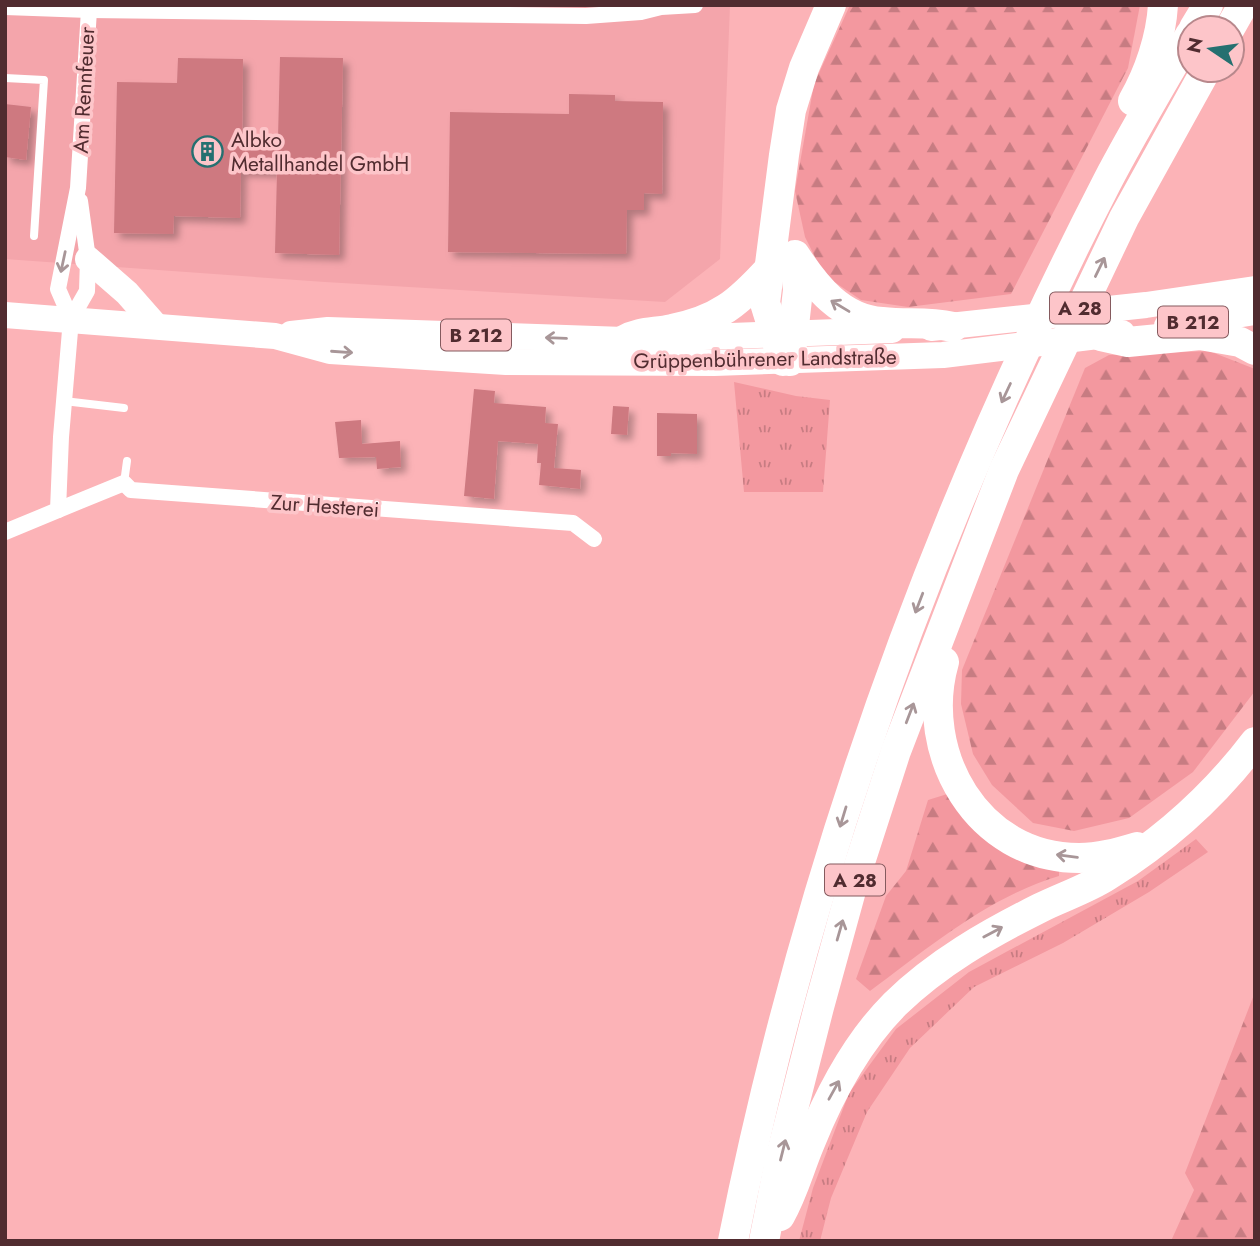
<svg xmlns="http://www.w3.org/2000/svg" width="1260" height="1246" font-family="Jost,sans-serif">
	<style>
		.built { fill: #f4a5ab }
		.grass { fill: url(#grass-tufts) }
		.forest { fill: url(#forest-firs) }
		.building { fill: #ce7980; filter: url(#shadow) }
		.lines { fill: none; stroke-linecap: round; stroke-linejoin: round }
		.lane { stroke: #fff; stroke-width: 8 }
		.street { stroke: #fff; stroke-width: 16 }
		.primary { stroke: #fff; stroke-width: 26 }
		.highway { stroke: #fff; stroke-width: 30 }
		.oneway { stroke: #a89698 }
		.labels { text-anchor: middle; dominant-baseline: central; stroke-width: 7; stroke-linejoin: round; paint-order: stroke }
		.shield { fill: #fdc5c9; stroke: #855a5e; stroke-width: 2 }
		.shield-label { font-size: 19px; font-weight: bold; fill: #512c30 }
		.street-label { font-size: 21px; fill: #512c30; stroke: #fdc5c9 }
		.poi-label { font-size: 21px; fill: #512c30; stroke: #fdc5c9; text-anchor: start }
	</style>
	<defs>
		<pattern id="grass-tufts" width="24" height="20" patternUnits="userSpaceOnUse" patternTransform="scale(1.75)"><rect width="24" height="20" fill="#f3989f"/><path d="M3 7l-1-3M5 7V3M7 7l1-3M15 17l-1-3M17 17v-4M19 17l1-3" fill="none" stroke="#c77c82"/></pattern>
		<pattern id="forest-firs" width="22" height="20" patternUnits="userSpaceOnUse" patternTransform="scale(1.75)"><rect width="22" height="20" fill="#f3989f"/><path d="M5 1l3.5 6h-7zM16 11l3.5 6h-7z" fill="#c77c82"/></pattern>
		<filter id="shadow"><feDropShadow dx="5.5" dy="5.5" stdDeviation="3.5" flood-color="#0004"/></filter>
	</defs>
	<rect width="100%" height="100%" fill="#fcb3b7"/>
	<path class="built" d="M 5,5 L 730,5 L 720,259 L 665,302 L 325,282 L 5,259 Z"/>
	<g class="grass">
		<path d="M 734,382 L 796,396 L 830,400 L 823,492 L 744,492 Z"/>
		<path d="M 1196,839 L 1208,852 L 1149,892 L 1063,943 L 974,987 L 910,1048 L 867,1112 L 831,1198 L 820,1241 L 799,1241 L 813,1188 L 849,1093 L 896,1029 L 969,972 L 1138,881 Z"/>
	</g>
	<g class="forest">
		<path d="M 850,5 L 1140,5 L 1128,68 L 1011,294 L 908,307 L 861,300 L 824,275 L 805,237 L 795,191 L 814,84 Z"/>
		<path d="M 1209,351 L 1255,369 L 1255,691 L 1193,772 L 1129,818 L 1074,831 L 1033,823 L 992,785 L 973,754 L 961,704 L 962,670 L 1085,368 L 1109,355 Z"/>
		<path d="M 957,791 L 1059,864 L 1059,876 C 988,897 928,948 870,991 L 856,979 L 886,896 L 906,871 L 928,800 Z"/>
		<path d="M 1255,992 L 1255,1241 L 1171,1241 L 1194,1190 L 1185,1173 Z"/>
	</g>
	<g class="building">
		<path d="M 280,57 L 343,58 L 339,255 L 275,253 L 277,172 L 241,171 L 240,218 L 174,216 L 173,234 L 114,233 L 117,82 L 177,83 L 178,58 L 243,59 L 242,137 L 278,138 Z"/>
		<path d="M 569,94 L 615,95 L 615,101 L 663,102 L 662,194 L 644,193 L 644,210 L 627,210 L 626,254 L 448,252 L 450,112 L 569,114 Z"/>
		<path d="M 5,104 L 31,107 L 26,160 L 5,157 Z"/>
		<path d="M 474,389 L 495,391 L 494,403 L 546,407 L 545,423 L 558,424 L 554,468 L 581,470 L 580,489 L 539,485 L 541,463 L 537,463 L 538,444 L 498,441 L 494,499 L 464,496 Z"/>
		<path d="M 613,406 L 629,407 L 627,435 L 611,434 Z"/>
		<path d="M 657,413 L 697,414 L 697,454 L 671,453 L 671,456 L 657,456 Z"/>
		<path d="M 361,420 L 362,444 L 400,441 L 401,467 L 377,469 L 376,457 L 339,458 L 335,422 Z"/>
	</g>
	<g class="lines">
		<g class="lane">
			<path d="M 5,78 L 44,80 L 34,236"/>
			<path d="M 64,401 L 124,408"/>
			<path d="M 124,483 L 127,461"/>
		</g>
		<g class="street">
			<path d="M 5,7 L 89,10 L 586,16 L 641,12 L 661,7 L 695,5"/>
			<path d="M 71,319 L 87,291 L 88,259 L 80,201"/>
			<path d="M 58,510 L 124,483 L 131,490 L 573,523 L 594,539"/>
			<path d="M 5,532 L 58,510 L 61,437 L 71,319 L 58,289 L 78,188 L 89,10"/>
		</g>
		<g class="primary">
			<path d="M 88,259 L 127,293 L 156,326"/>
			<path d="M 5,315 L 275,336 L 330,351 L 506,362 L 714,363 L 943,355 L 1122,333"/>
			<path d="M 1167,326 L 1255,312"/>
			<path d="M 931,328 L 1146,305 L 1255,289"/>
			<path d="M 291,334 L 328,330 L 624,340 L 892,330"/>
		</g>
		<g class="highway">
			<path d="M 1194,28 L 1208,5"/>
			<path d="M 1230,28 L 1243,5"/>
			<path d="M 1133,101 C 1149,73 1161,38 1163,5"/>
			<path d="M 795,255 C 816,287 841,319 882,322 C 909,325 925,321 953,327"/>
			<path d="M 1101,336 L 1128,342 L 1200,335 L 1240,342 L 1255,350"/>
			<path d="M 624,340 C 640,331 655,333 672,329 C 718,320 738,303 769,269"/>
			<path d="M 783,361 L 765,303 L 784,155 L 791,110 L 804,68 L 831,5"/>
			<path d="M 790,361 L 798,290 L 795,257"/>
			<path d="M 944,662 C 918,753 977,858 1079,858 C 1099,858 1117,853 1137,847"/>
			<path d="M 780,1216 C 794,1191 799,1169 810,1143 C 830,1093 856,1043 895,1004 C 937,963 988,934 1040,908 C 1062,897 1087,889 1107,876 C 1165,840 1214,796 1255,742"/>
			<path d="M 733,1241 C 807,872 935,516 1107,182 C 1133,132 1162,84 1190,35"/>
			<path d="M 764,1241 L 780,1160 L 819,1007 L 852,887 L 896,751 L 1004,470 L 1124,218 L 1206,70"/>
		</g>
	</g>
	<defs><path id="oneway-shaft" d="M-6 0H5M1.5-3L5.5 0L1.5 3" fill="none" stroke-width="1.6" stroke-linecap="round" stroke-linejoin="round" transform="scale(1.75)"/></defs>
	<g class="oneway">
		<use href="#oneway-shaft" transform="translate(63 262) rotate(102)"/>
		<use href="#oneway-shaft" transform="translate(1100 267) rotate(-64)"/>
		<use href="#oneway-shaft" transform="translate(840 306) rotate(-149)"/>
		<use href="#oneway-shaft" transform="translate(556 338) rotate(-178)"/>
		<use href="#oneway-shaft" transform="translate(342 352) rotate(4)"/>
		<use href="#oneway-shaft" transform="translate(1006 393) rotate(115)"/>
		<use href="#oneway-shaft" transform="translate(919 603) rotate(111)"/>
		<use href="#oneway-shaft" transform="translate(910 713) rotate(-69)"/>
		<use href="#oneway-shaft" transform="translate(843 817) rotate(107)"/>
		<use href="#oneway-shaft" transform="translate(1067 856) rotate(-173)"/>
		<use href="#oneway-shaft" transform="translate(840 930) rotate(-74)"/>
		<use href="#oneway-shaft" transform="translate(993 932) rotate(-28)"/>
		<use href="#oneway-shaft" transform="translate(834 1090) rotate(-61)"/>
		<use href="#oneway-shaft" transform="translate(783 1150) rotate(-76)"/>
	</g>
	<defs>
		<symbol id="building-ring" viewBox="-11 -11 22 22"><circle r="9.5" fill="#fdc5c9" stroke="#257070" stroke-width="1.5"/><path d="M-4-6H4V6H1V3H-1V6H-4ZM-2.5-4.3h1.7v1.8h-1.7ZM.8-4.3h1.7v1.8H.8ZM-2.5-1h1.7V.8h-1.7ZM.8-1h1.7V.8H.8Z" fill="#257070"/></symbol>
	</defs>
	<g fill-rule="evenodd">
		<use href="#building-ring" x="190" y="134" width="35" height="35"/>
	</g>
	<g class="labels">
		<g class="shield">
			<rect x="1050" y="292.5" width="60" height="31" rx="5"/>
			<rect x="1158" y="306.5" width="70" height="31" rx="5"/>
			<rect x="441" y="319.5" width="70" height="31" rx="5"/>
			<rect x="825" y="864.5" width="60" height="31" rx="5"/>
		</g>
		<g class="shield-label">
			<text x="1080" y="308">A 28</text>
			<text x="1193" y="322">B 212</text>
			<text x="476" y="335">B 212</text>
			<text x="855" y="880">A 28</text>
		</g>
		<g class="street-label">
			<text transform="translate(84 90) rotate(-87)">Am Rennfeuer</text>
			<text transform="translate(765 359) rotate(-1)">Grüppenbührener Landstraße</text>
			<text transform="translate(325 506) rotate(4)">Zur Hesterei</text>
		</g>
		<g class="poi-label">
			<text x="231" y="140">Albko<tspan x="231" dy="24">Metallhandel GmbH</tspan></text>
		</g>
	</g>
	<rect width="1260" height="1246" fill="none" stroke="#512c30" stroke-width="14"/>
	<g transform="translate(1211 49) rotate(283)"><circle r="33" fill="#fdc5c9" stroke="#b8888c" stroke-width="2"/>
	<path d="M0-5L12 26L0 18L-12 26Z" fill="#257070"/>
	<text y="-10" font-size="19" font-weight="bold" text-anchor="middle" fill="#512c30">N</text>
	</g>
</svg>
